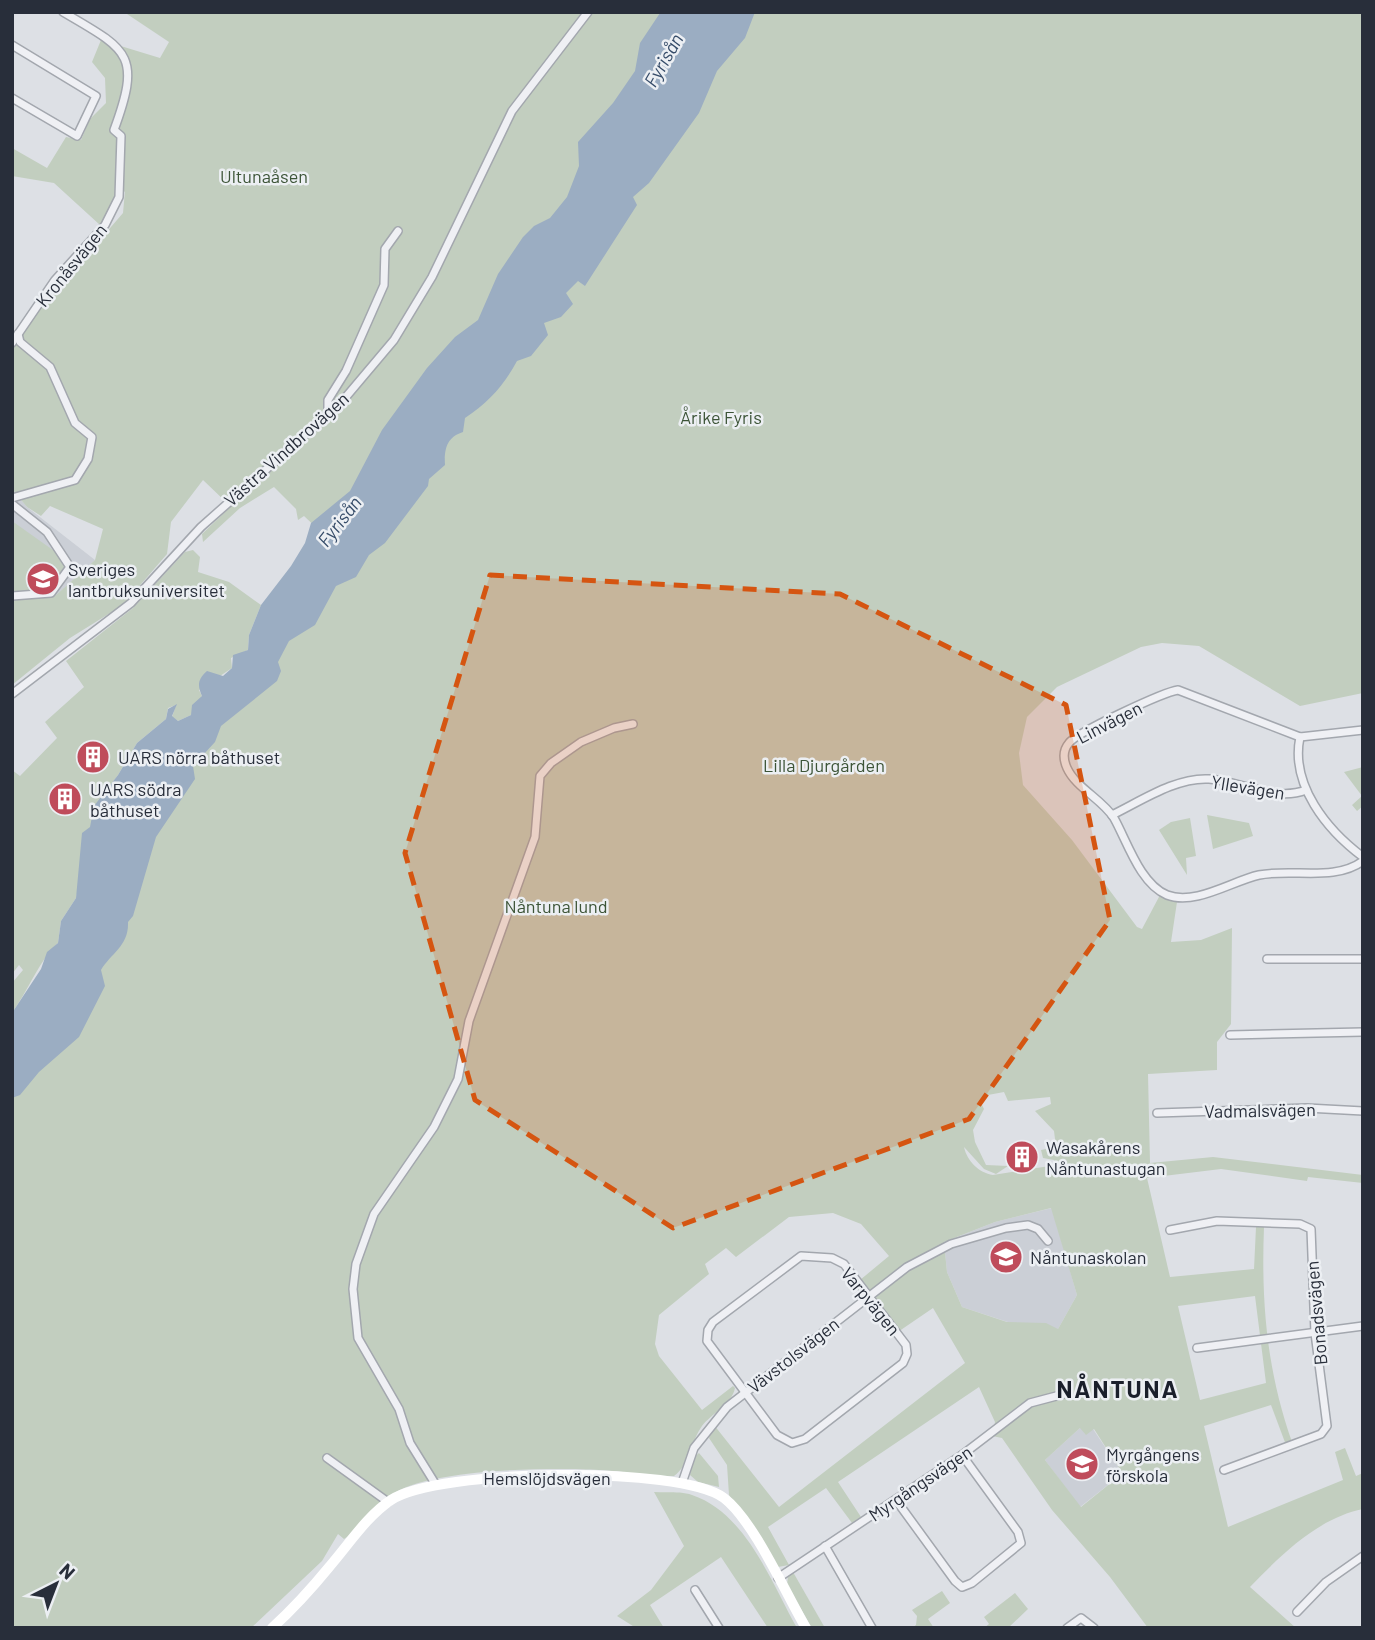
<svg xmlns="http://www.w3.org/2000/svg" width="1375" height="1640" font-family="Barlow,sans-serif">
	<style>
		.built { fill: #cbcfd6 }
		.green { fill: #c2cebf; fill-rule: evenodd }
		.water { fill: #9badc2 }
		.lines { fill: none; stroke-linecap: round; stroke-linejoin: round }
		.street-casing { stroke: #a3a7ae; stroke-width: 10 }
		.street { stroke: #eff0f4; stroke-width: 7 }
		.secondary { stroke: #fff; stroke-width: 10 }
		.marked { fill: #d55511; fill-opacity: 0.2; stroke: #d55511; stroke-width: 5; stroke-dasharray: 14 9; stroke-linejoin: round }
		.labels { text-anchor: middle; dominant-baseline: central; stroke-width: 5; stroke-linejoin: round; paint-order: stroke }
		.park-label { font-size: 18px; fill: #3c5437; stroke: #eceff3 }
		.street-label { font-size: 18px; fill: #282e3a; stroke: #eceff3 }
		.poi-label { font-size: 18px; fill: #282e3a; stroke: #eceff3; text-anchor: start }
		.water-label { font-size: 19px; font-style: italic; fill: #364c69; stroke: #eceff3 }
		.district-label { font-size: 24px; font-weight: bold; letter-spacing: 2px; fill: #1a1f2b; stroke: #eceff3 }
	</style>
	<rect width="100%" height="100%" fill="#dde0e5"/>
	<g class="built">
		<path d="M 12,489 L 27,507 L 95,560 L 52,599 L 12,657 Z"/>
		<path d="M 1052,1208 L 1077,1295 L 1058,1329 L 1017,1325 L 962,1307 L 947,1272 L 944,1242 L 995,1222 Z"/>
		<path d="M 1080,1428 L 1093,1429 L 1119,1468 L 1118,1477 L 1080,1507 L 1045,1460 Z"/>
	</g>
	<g class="green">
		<path d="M 124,12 L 1363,12 L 1363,693 L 1300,706 L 1199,646 L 1162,643 L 1141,647 L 1057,687 L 1027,717 L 1019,753 L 1023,785 L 1072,840 L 1137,927 L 1142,929 L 1160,895 L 1177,902 L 1171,942 L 1201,940 L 1232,928 L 1231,1024 L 1217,1042 L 1217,1070 L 1148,1074 L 1150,1163 L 1213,1157 L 1363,1175 L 1363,1183 L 1308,1177 L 1307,1181 L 1221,1169 L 1147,1178 L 1170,1277 L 1254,1269 L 1256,1227 L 1264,1227 C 1261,1303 1267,1371 1292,1442 L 1286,1445 L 1271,1405 L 1204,1426 L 1228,1527 L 1343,1480 L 1335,1452 L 1345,1448 L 1356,1476 L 1363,1473 L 1363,1509 C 1318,1518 1281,1555 1250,1587 L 1296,1628 L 1148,1628 L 1110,1577 L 1052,1510 L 1002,1438 L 992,1436 L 995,1422 L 979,1387 L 838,1482 L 861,1517 L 852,1523 L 826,1488 L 768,1527 L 789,1565 L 778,1567 L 729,1495 L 727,1465 L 709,1438 L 714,1425 L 779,1507 L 965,1363 L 933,1308 L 892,1336 L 854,1285 L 889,1256 L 861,1224 L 833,1213 L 789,1217 L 736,1257 L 726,1248 L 705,1264 L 709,1274 L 659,1315 L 655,1344 L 659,1356 L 702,1410 L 733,1386 L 735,1388 C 732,1404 711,1414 702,1426 C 691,1441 689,1466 674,1476 C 650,1477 623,1471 599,1470 C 552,1467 435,1469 396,1492 C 375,1504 364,1526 344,1539 L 338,1534 L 322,1561 L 251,1628 L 12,1628 L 12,1057 L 146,799 L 341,551 L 304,516 L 298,520 L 296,509 L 274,487 L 240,508 L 203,542 L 202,534 L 263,476 L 227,503 L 203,480 L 171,522 L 167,554 L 123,605 L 70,638 L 12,685 L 12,521 L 74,565 L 55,596 L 95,560 L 103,529 L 50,506 L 41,516 L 27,507 L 12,489 L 12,350 L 38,312 L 123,213 L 125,191 L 100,225 L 54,183 L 12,176 L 12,148 L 47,168 L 66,137 L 81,140 L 90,119 L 106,103 L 105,78 L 92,62 L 101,40 L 160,58 L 169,42 ZM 1004,1092 L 1008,1101 L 1050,1097 L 1051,1104 L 1035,1111 L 1054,1131 L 1056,1147 L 1041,1150 L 1043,1158 L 1054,1160 L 1056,1165 L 993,1175 C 979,1173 967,1161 964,1147 L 984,1169 L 996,1174 L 1008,1166 L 986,1165 L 975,1142 L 973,1130 L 984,1109 L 980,1101 L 988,1095 ZM 1051,1208 L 1077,1295 L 1058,1329 L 1046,1323 L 1007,1322 L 962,1307 L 947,1272 L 944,1242 L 995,1222 ZM 1255,1296 L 1266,1383 L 1200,1400 L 1178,1306 ZM 1080,1428 L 1086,1435 L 1094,1429 L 1119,1468 L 1114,1471 L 1118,1477 L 1081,1507 L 1045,1460 Z"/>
		<path d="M 193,550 L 200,557 L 198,572 L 229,582 L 261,605 L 249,635 L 248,650 L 231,658 L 232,668 L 199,690 L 202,696 L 191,715 L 178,721 L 172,717 L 176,705 L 168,708 L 166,719 L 137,743 L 118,775 L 95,806 L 76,898 L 61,921 L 58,943 C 42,956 26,994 12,1013 L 12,983 L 23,970 L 19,965 L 12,974 L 12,770 L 20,776 L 57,738 L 45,722 L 84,687 L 66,661 L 133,608 L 185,552 Z"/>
		<path d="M 1363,767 L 1363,806 L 1357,811 L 1352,805 L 1362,796 L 1344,772 Z"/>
		<path d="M 1207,815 L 1249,823 L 1253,836 L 1213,849 Z"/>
		<path d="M 1190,818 L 1196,856 L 1186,858 L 1187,875 L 1159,830 L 1171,822 Z"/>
		<path d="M 699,1453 L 718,1476 L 719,1487 L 698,1482 L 690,1475 L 693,1458 Z"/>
		<path d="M 654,1492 C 666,1493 681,1491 692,1495 C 746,1513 771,1582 797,1628 L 768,1628 L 721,1557 L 650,1605 L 664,1628 L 636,1628 L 617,1616 L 651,1590 L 684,1546 Z"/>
		<path d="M 793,1572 L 825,1628 L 812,1628 L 787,1585 L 788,1576 Z"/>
		<path d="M 942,1591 L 950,1603 L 928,1619 L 934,1628 L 912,1628 L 916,1625 L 917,1616 L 912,1610 Z"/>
		<path d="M 1015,1593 L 1028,1609 L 1008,1628 L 984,1628 L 989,1624 L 984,1617 Z"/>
	</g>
	<path class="water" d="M 755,12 L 745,38 L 717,71 L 699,113 L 649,183 L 633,197 L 637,205 L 585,286 L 578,281 L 566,293 L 573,304 L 561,317 L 544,323 L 548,335 L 531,356 L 517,361 C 504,385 489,402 465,418 L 463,432 C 447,437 444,449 445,465 L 429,479 L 428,486 L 385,543 L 369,555 L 356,577 L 336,586 L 315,625 L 289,641 L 278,662 L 281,671 L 277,681 L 221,726 L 215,742 L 193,766 L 195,779 L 156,837 L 133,916 L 128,922 C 129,946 111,953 101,970 L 105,986 L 79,1037 L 39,1072 L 20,1095 L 12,1098 L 12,1013 L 41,969 L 47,952 L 58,943 L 61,921 L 76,898 L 82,833 L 90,827 L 94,806 L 118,775 L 137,743 L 166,719 L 168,709 L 177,704 L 172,716 L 178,721 L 191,715 L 192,705 L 202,696 C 197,685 198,679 207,671 L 223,676 L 232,668 L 233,655 L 248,650 L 249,635 L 261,605 L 291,566 L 305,543 L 311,523 L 350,491 L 382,430 L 427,368 L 455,337 L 478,320 L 498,274 L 523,237 L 534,226 L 550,218 L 567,197 L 579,166 L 578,142 L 613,103 L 635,71 L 640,43 L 660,13 Z"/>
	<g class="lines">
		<defs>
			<g id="street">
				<path d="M 12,45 L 96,96 L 77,136 L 12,98"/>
				<path d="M 12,343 L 55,280 L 105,225 L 119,197 L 121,136 L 114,130 C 142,54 128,50 63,12"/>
				<path d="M 328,414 L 328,400 L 346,371 L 384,285 L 385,249 L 398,231"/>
				<path d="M 12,498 L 75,480 L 88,459 L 92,437 L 75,423 L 50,367 L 20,342 L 18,334"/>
				<path d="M 12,504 L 47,532 L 70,567 L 51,593 L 12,596"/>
				<path d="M 12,694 L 131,603 L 201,527 L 340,404 L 394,340 L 432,277 L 512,111 L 588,12"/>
				<path d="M 1363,730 L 1300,737 L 1178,690 C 1164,692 1077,732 1069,743 C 1063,750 1063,759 1067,768 C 1076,788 1102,799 1114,818 C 1127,841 1140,884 1167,895 C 1195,906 1232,881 1259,875 C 1293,868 1334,882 1363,861"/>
				<path d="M 1300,737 C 1290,785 1327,830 1363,857"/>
				<path d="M 1112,815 C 1141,801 1176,777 1209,779 C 1241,781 1275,802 1306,790"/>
				<path d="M 1267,959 L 1363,959"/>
				<path d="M 1230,1035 L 1363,1032"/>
				<path d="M 1157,1113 L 1307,1108 L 1363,1111"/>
				<path d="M 1170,1230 L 1217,1221 L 1300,1224 L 1311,1229 L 1315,1333 L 1327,1426 L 1321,1434 L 1224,1470"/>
				<path d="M 801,1256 L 832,1258 L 844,1264 L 906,1345 L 907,1354 L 903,1363 L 805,1439 L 792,1443 L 777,1435 L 707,1341 L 708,1330 L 713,1322 Z"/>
				<path d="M 1197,1348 L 1363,1326"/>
				<path d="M 327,1458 L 388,1502"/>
				<path d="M 682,1483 L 694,1448 L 727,1407 L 907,1267 L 951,1244 L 1006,1228 L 1028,1225 L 1038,1229 L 1048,1241"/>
				<path d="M 436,1485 L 410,1443 L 399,1409 L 358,1338 L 353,1289 L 356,1264 L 374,1214 L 434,1127 L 458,1079 L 469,1021 L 535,837 L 540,776 L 551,763 L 581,742 L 614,728 L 633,724"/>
				<path d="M 896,1500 L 955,1581 L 962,1587 L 972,1583 L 1021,1543 L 1018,1532 L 962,1455"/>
				<path d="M 825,1546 L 872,1628"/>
				<path d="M 778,1578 L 962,1455 L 1030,1403 L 1064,1394"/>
				<path d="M 695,1590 L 719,1628"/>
				<path d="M 1297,1612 L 1326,1582 L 1363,1556"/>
				<path d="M 1067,1628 L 1081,1618 L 1094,1628"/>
			</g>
		</defs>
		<use href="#street" class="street-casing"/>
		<use href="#street" class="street"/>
		<path class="secondary" d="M 272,1628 C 293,1609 312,1588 330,1566 C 349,1544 367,1516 391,1500 C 437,1469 680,1465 724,1498 C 754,1521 786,1594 806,1628"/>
	</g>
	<path class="marked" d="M 490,575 L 840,594 L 1066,705 L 1110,920 L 969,1119 L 673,1228 L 475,1100 L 405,853 Z"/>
	<defs>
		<symbol id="university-disc" viewBox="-11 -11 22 22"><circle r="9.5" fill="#bf4c5b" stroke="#eceff3"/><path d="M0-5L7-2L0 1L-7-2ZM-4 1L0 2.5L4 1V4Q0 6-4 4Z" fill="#fff"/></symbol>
		<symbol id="building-disc" viewBox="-11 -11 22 22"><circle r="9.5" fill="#bf4c5b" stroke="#eceff3"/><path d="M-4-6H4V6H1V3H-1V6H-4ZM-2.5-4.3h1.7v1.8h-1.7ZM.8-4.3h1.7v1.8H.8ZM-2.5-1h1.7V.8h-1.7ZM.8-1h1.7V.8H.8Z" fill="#fff"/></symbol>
		<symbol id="school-disc" viewBox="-11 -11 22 22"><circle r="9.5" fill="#bf4c5b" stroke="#eceff3"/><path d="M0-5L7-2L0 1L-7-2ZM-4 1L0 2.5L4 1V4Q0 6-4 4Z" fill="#fff"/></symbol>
	</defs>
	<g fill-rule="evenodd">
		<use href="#university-disc" x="24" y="560" width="38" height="38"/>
		<use href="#building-disc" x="74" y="738" width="38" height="38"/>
		<use href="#building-disc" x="46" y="780" width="38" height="38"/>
		<use href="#building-disc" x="1003" y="1138" width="38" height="38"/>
		<use href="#school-disc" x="987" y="1238" width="38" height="38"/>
		<use href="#school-disc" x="1063" y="1445" width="38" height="38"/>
	</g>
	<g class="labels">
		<g class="park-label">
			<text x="264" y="176">Ultunaåsen</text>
			<text x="721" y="417">Årike Fyris</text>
			<text x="824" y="765">Lilla Djurgården</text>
			<text x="556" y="906">Nåntuna lund</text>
		</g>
		<g class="street-label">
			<text transform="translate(71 265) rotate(-51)">Kronåsvägen</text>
			<text transform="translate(286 449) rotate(-42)">Västra Vindbrovägen</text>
			<text transform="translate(1109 722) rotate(-27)">Linvägen</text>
			<text transform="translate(1248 787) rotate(9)">Yllevägen</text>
			<text transform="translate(1260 1110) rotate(-1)">Vadmalsvägen</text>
			<text transform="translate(871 1301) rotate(51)">Varpvägen</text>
			<text transform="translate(1316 1313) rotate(-95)">Bonadsvägen</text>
			<text transform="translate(793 1355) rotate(-38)">Vävstolsvägen</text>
			<text x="547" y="1478">Hemslöjdsvägen</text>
			<text transform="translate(920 1483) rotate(-34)">Myrgångsvägen</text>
		</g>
		<g class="poi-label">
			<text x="68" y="569">Sveriges<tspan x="68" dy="21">lantbruksuniversitet</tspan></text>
			<text x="118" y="757">UARS nörra båthuset</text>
			<text x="90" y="789">UARS södra<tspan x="90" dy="21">båthuset</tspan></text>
			<text x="1046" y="1147">Wasakårens<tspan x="1046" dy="21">Nåntunastugan</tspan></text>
			<text x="1030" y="1257">Nåntunaskolan</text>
			<text x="1106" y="1454">Myrgångens<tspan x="1106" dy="21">förskola</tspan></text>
		</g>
		<g class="water-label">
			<text transform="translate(663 60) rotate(-60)">Fyrisån</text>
			<text transform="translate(339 521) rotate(-52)">Fyrisån</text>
		</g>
		<g class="district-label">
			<text x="1118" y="1388">NÅNTUNA</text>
		</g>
	</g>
	<rect width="1375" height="1640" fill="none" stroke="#282e3a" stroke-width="28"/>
	<g transform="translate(56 1584) rotate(42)" stroke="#eceff3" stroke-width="5" paint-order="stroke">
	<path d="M0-5L12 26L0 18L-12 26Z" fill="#282e3a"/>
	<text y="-10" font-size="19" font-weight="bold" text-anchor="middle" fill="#282e3a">N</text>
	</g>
</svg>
